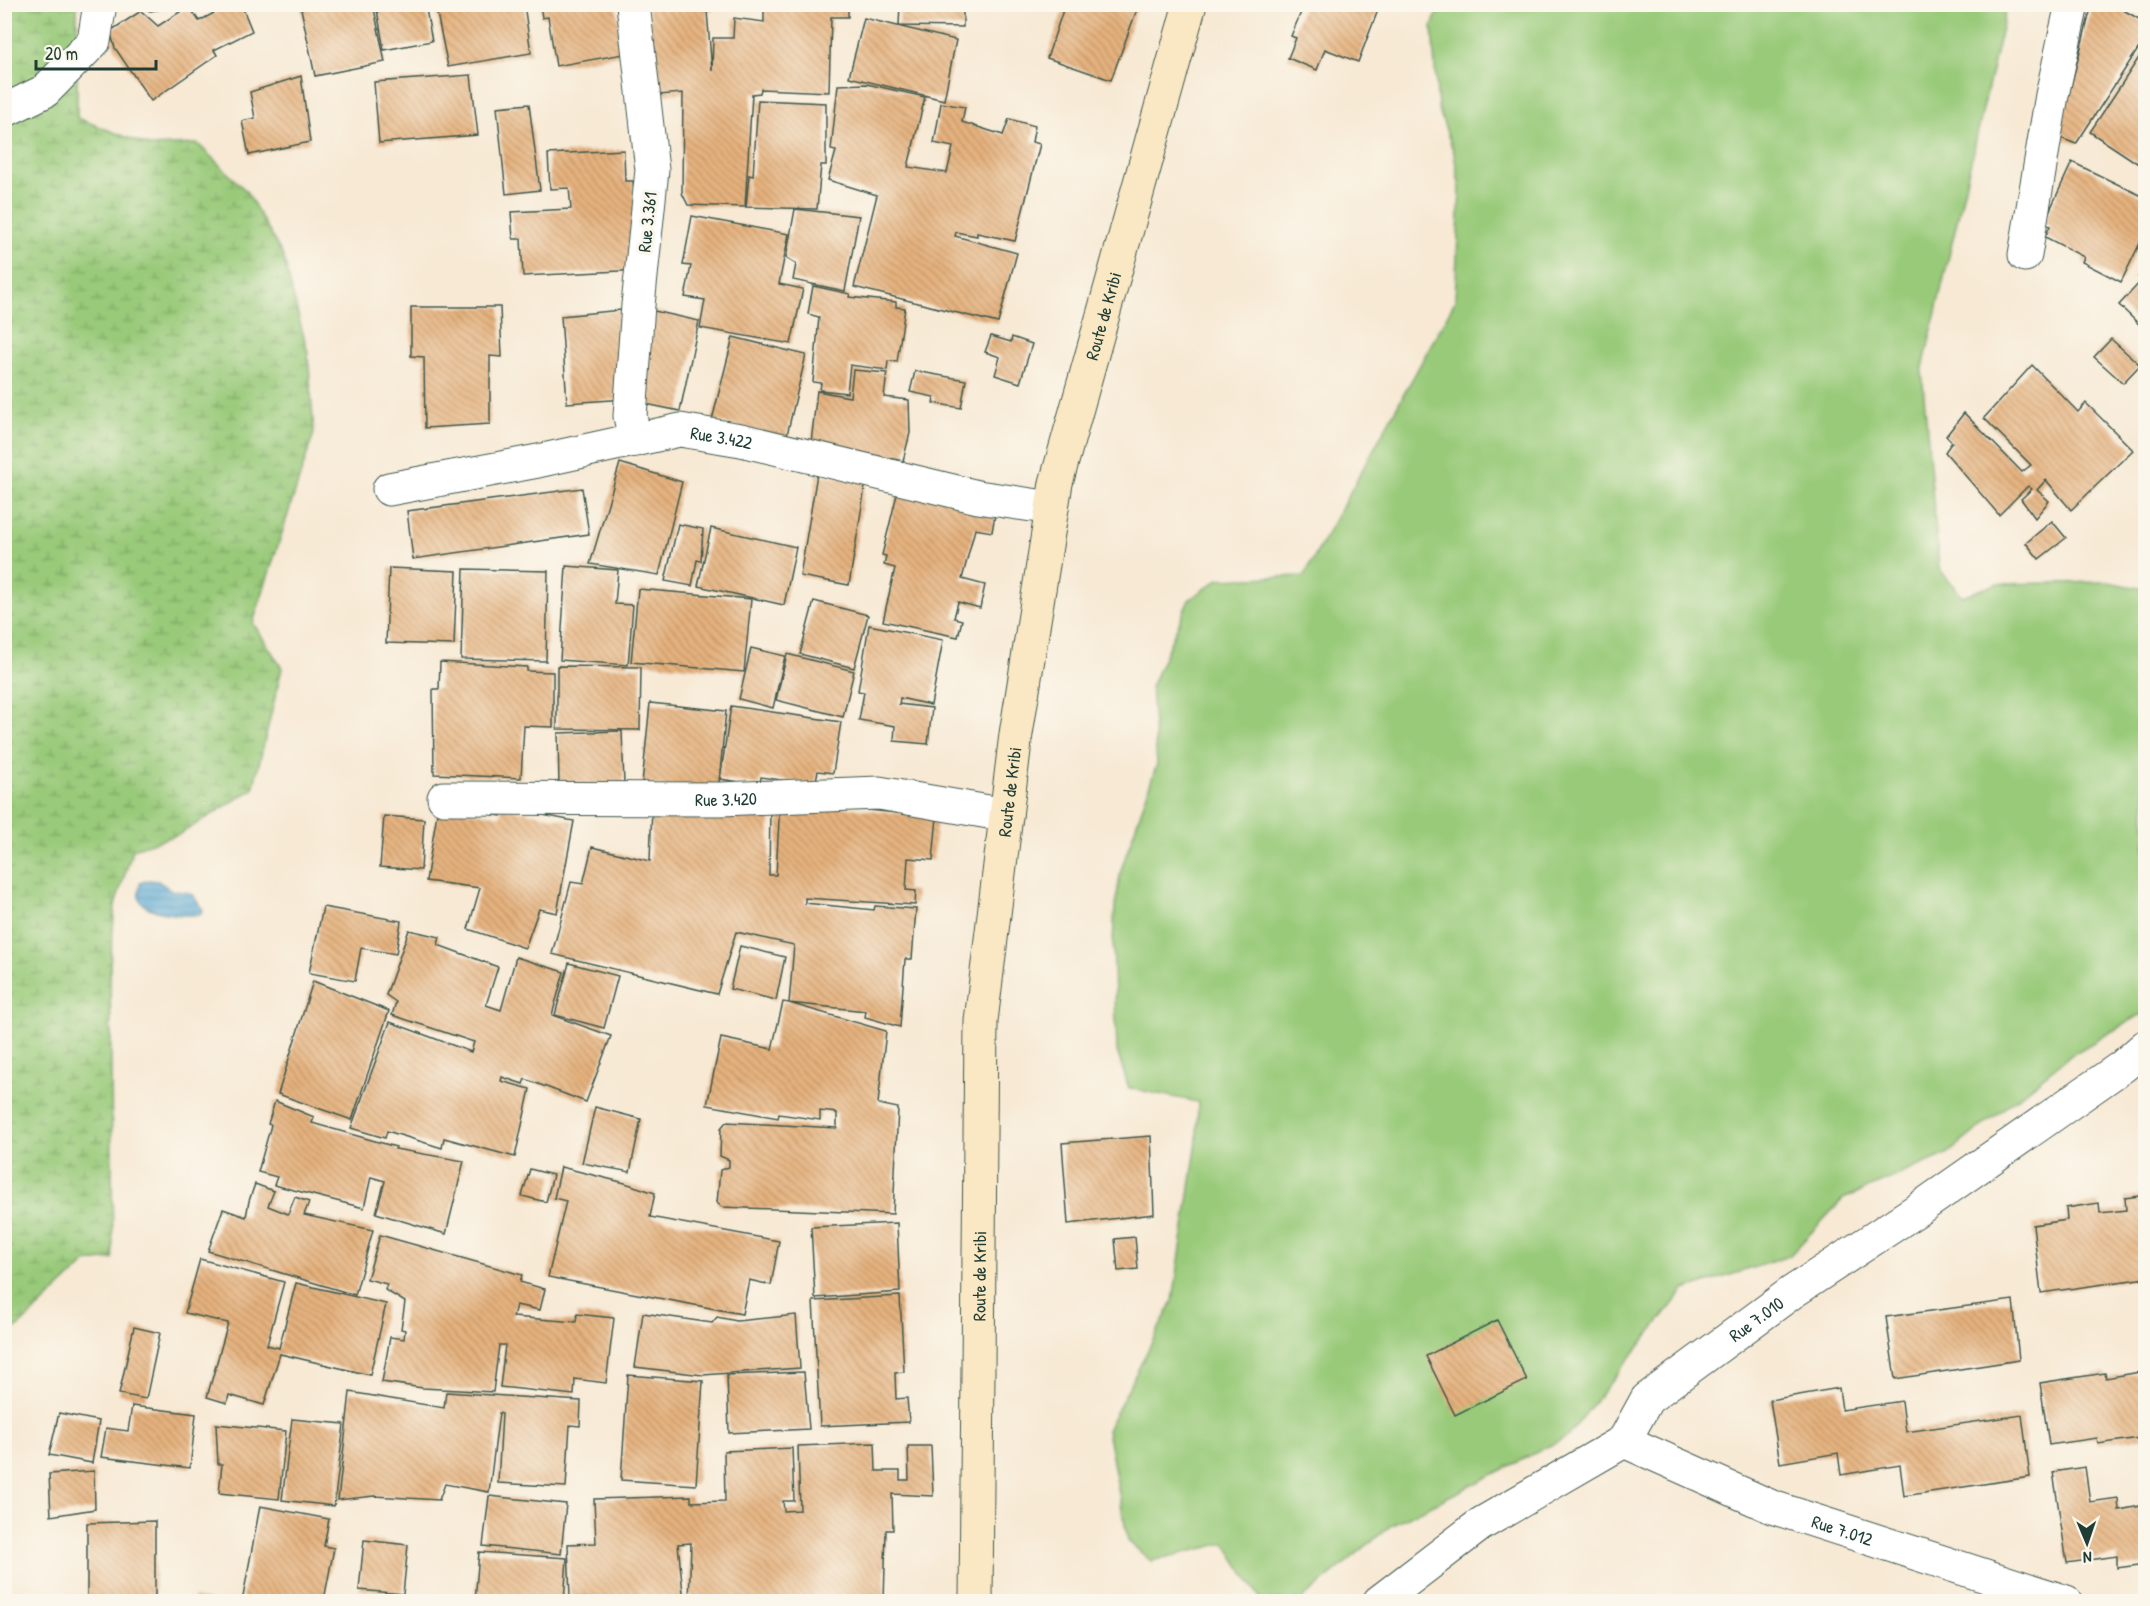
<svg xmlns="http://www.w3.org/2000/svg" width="2150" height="1606" font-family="'Patrick Hand',sans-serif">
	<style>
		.grass { fill: #99ca79; stroke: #5c8456; stroke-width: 1.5 }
		.wetland { fill: url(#wetland-marsh); stroke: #5c8456; stroke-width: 1.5 }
		.water { fill: url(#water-rules); stroke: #3c7384; stroke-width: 1.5 }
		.building { fill: url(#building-back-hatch) }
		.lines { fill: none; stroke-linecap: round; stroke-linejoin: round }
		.street-casing { stroke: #3f574c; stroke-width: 35 }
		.secondary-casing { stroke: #3f574c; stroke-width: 35 }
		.street { stroke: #fff; stroke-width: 33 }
		.secondary { stroke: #fae7c3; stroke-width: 33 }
		.labels { text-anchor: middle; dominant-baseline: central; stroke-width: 6; stroke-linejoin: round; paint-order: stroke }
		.street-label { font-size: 18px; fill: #1f3d34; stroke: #fbf7ec }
	</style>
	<defs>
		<pattern id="wetland-marsh" width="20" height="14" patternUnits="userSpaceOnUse" patternTransform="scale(1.5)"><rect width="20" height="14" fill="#99ca79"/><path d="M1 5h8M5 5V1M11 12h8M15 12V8" fill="none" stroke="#7ca564"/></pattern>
		<pattern id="water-rules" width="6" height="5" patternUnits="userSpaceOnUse" patternTransform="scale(1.5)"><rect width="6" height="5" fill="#5aa9d4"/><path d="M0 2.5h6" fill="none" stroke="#4a8bad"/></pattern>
		<pattern id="building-back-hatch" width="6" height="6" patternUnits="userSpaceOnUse" patternTransform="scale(1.5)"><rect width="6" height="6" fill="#e6b27e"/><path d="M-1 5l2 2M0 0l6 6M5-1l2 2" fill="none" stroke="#ba9268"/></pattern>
	</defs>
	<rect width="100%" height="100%" fill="#fbf7ec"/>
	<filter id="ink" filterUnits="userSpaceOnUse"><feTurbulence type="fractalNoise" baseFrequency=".0167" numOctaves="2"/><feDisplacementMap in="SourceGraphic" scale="12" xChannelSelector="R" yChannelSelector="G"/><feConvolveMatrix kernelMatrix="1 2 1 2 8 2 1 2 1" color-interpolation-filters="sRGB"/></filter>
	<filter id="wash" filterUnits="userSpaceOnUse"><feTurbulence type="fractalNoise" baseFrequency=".008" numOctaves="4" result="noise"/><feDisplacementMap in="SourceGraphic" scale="24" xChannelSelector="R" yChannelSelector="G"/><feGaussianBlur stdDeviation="1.35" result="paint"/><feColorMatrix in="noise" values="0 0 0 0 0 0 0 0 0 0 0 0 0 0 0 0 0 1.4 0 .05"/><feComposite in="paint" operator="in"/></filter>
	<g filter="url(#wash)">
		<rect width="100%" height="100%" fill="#f7e9d4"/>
		<path class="grass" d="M 1440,5 L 2006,5 L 2006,10 L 1922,372 L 1939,569 L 1962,596 L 1997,584 L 2108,582 L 2145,589 L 2145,1012 L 2068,1057 L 1947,1154 L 1843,1199 L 1789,1256 L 1684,1290 L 1567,1437 L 1390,1526 L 1301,1600 L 1262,1601 L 1225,1543 L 1151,1561 L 1128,1541 L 1107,1430 L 1173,1301 L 1197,1141 L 1198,1102 L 1129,1088 L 1117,1051 L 1113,942 L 1115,907 L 1121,870 L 1157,764 L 1151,687 L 1189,600 L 1219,579 L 1304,576 L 1455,301 L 1460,190 L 1454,153 L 1438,107 L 1432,27 Z"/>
		<path class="wetland" d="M 4,5 L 77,5 L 77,118 L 149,146 L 198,144 L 247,192 L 283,256 L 308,353 L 314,433 L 253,623 L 282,668 L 253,789 L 180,834 L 133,849 L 115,905 L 110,965 L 113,1259 L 87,1262 L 18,1327 L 5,1333 Z"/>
		<path class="water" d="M 148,880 L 158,881 L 173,891 L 186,892 L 193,895 L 203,910 L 200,915 C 187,916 143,915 139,897 C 138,893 140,887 140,883 Z"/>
		<g id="blocks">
			<g class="building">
				<path d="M 144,4 L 179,4 L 179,6 L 150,11 L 145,8 Z"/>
				<path d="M 231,4 L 241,4 L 252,31 L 214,50 L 217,55 L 151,101 L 115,48 L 110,31 L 141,11 L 158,26 L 189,6 L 199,21 Z"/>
				<path d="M 300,4 L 373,4 L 385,62 L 315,76 Z"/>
				<path d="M 376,4 L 425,4 L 432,41 L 384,50 Z"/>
				<path d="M 435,4 L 524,4 L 531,53 L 448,67 Z"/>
				<path d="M 540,4 L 616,4 L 624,54 L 556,66 L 548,17 L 542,18 Z"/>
				<path d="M 648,4 L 741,4 L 707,11 L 712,71 L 713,38 L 733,38 L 734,18 L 764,22 L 764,10 L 772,10 L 772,4 L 848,4 L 848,17 L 831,17 L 829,92 L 761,89 L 760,93 L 752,94 L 745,207 L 688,205 L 682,193 L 683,93 L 659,95 L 654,42 L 651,43 Z"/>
				<path d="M 900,4 L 963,4 L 963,27 L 899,26 Z"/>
				<path d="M 1065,4 L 1139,4 L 1111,80 L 1047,58 Z"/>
				<path d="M 2092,4 L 2113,4 L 2146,23 L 2146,37 L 2076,144 L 2058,137 Z"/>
				<path d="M 1304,5 L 1380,5 L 1358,62 L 1325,49 L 1317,70 L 1288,58 L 1296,38 L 1291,36 Z"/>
				<path d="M 864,18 L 956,40 L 944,100 L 849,77 Z"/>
				<path d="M 2144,50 L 2146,51 L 2146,169 L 2090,132 Z"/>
				<path d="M 471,75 L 478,135 L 379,143 L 374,82 Z"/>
				<path d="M 301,76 L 310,142 L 249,155 L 242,121 L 255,118 L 250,92 Z"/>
				<path d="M 867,84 L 925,97 L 908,167 L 947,173 L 953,147 L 934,143 L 941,103 L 965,107 L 962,122 L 1003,135 L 1009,119 L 1035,126 L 1032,142 L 1040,144 L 1015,241 L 977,233 L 977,236 L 956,232 L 955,236 L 1017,253 L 998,323 L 854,287 L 877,195 L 828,180 L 836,151 L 831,150 L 838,85 Z"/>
				<path d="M 758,100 L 826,103 L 826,165 L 821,165 L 817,209 L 746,207 L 749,175 L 753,176 Z"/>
				<path d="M 529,104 L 540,190 L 506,194 L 497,107 Z"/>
				<path d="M 624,150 L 625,181 L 633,181 L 639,270 L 523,276 L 521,239 L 513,239 L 511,212 L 571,209 L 569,188 L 550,189 L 548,154 Z"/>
				<path d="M 2072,162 L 2146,198 L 2146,238 L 2143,237 L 2121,282 L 2082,262 L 2084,257 L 2045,237 L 2050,226 L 2044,223 Z"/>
				<path d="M 795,209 L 859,216 L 845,291 L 793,280 L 796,264 L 786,258 Z"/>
				<path d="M 692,216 L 789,234 L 779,284 L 803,289 L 791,344 L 700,328 L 705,300 L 685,297 L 691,266 L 683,265 Z"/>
				<path d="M 2146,269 L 2146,331 L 2119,305 L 2141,281 L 2138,277 Z"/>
				<path d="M 813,286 L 850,294 L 849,297 L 896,302 L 896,307 L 905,308 L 897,362 L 888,361 L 887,370 L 850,365 L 847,393 L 820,390 L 821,383 L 813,382 L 819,317 L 808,314 Z"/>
				<path d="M 411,307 L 500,307 L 502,357 L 490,356 L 490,424 L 425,428 L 424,357 L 411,356 Z"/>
				<path d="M 621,310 L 627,399 L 567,403 L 561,316 Z"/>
				<path d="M 650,310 L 699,321 L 680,411 L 636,402 Z"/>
				<path d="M 991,336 L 1011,342 L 1012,337 L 1032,344 L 1020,383 L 995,375 L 1000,357 L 985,352 Z"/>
				<path d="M 733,337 L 806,355 L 786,439 L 712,420 Z"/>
				<path d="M 2111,339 L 2140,365 L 2123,383 L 2094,357 Z"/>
				<path d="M 2032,365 L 2078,412 L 2086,403 L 2133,450 L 2071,510 L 2046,480 L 2037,490 L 2049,501 L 2035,518 L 2021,499 L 2032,489 L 2028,486 L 1999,515 L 1945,452 L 1952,442 L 1946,436 L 1964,413 L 2022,472 L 2031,465 L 1984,418 Z"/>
				<path d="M 853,370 L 887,373 L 884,397 L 909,400 L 910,433 L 903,461 L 811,443 L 817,391 L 850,397 Z"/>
				<path d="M 915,371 L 966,380 L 961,408 L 933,403 L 934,397 L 910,392 Z"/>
				<path d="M 620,463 L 682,482 L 659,575 L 590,564 Z"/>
				<path d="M 817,474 L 866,481 L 849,585 L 800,576 Z"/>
				<path d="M 899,486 L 996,509 L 992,532 L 975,529 L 962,579 L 985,585 L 980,608 L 958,602 L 954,618 L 962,620 L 958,637 L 883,621 L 895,568 L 884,565 L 886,556 L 882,555 Z"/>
				<path d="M 582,488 L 589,534 L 413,559 L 407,511 Z"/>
				<path d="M 2052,521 L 2066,538 L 2039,559 L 2026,543 Z"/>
				<path d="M 678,524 L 703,529 L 701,561 L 697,560 L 692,586 L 665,581 Z"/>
				<path d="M 711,528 L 796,547 L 784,605 L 698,586 Z"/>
				<path d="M 566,566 L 618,570 L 615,604 L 633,605 L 628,665 L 560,660 Z"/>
				<path d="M 389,568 L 457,571 L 454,645 L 386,643 Z"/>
				<path d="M 464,569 L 548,571 L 546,661 L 461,659 Z"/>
				<path d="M 638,589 L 751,599 L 744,672 L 631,662 Z"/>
				<path d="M 814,601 L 868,615 L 854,668 L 800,654 Z"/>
				<path d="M 869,625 L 943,640 L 931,705 L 900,698 L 899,704 L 932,708 L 928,744 L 894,741 L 895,726 L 859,720 L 864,692 L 858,691 Z"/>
				<path d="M 751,648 L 785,656 L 773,708 L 739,699 Z"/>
				<path d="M 787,654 L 854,671 L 843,717 L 776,700 Z"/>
				<path d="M 440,662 L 527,667 L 527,671 L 553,672 L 553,727 L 524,726 L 521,778 L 434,774 L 433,689 L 439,689 Z"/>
				<path d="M 557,666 L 641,667 L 640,730 L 557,729 Z"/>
				<path d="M 650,703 L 726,711 L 718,792 L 642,784 Z"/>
				<path d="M 731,706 L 841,722 L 833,773 L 818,771 L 815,785 L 761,777 L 760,785 L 720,779 Z"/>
				<path d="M 622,731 L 624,784 L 559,785 L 558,733 Z"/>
				<path d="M 780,801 L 937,817 L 933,860 L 908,858 L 906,890 L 916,891 L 915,905 L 805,898 L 805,903 L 874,910 L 875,906 L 916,909 L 912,959 L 905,959 L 900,1027 L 865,1017 L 866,1011 L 789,1003 L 886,1031 L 878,1104 L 898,1108 L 893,1214 L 722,1207 L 717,1203 L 720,1170 L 729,1167 L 729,1160 L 720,1156 L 721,1128 L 726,1122 L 837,1128 L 837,1113 L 820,1111 L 820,1120 L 779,1114 L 778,1118 L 707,1105 L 721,1038 L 772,1049 L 783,1002 L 789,1003 L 794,945 L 736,932 L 717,994 L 552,954 L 571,882 L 583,884 L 592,847 L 650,861 L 652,805 L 770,811 L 769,875 L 776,875 Z"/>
				<path d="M 438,807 L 501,816 L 501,807 L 574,821 L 557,913 L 539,909 L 525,948 L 468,929 L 480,888 L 426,881 Z"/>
				<path d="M 384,816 L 424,819 L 421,870 L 380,867 Z"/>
				<path d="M 323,907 L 401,921 L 396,954 L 361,948 L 355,981 L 309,973 Z"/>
				<path d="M 409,930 L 440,937 L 438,945 L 498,967 L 486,1005 L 501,1010 L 516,957 L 564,972 L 552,1015 L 611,1036 L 586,1102 L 525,1079 L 523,1084 L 502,1077 L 501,1081 L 530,1089 L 515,1157 L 444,1138 L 442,1148 L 387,1131 L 385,1138 L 351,1128 L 390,1022 L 471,1052 L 474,1042 L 392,1015 L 396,1002 L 386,995 Z"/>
				<path d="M 740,946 L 785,957 L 776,1000 L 730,989 Z"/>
				<path d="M 569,963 L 618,976 L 604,1028 L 555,1015 Z"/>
				<path d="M 313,981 L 389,1011 L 352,1120 L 278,1094 Z"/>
				<path d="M 275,1101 L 314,1117 L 312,1123 L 396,1147 L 395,1149 L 464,1161 L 446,1234 L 376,1213 L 385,1181 L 371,1177 L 364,1208 L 274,1185 L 277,1177 L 258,1172 L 271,1125 L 268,1124 Z"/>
				<path d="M 595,1107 L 641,1119 L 630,1172 L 582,1163 Z"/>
				<path d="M 1151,1136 L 1154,1214 L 1068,1224 L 1062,1143 Z"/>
				<path d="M 561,1167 L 625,1183 L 655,1193 L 650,1217 L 779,1241 L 771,1285 L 749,1280 L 742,1314 L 548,1277 L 566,1201 L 554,1198 Z"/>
				<path d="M 530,1169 L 553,1175 L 546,1202 L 522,1196 Z"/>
				<path d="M 255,1184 L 274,1191 L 268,1206 L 288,1214 L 295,1197 L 309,1202 L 304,1215 L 373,1230 L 355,1295 L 208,1251 L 223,1209 L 246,1217 L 249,1201 Z"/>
				<path d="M 2146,1195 L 2146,1278 L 2041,1293 L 2033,1225 L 2067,1220 L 2066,1208 L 2099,1203 L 2100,1213 L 2126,1210 L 2125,1198 Z"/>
				<path d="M 897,1223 L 900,1292 L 815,1298 L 811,1227 Z"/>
				<path d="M 380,1235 L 522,1275 L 520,1282 L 545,1289 L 540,1310 L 516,1305 L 513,1317 L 576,1322 L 577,1314 L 614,1318 L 606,1383 L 575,1379 L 574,1395 L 500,1387 L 505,1345 L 499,1345 L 493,1392 L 423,1388 L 382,1382 L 390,1337 L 404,1339 L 405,1330 L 401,1329 L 405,1302 L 385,1290 L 387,1284 L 367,1279 Z"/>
				<path d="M 1135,1237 L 1138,1269 L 1118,1271 L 1115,1239 Z"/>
				<path d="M 200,1259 L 284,1282 L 267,1345 L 279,1348 L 296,1283 L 386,1304 L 370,1375 L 280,1354 L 264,1405 L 229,1395 L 227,1403 L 207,1397 L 228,1323 L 185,1313 Z"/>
				<path d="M 900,1296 L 904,1372 L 895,1373 L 896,1399 L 907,1398 L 909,1422 L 820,1426 L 813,1301 Z"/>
				<path d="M 2013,1300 L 2019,1360 L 1895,1379 L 1886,1317 Z"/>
				<path d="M 643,1313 L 712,1323 L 717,1317 L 737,1321 L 796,1315 L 800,1368 L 703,1375 L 635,1367 Z"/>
				<path d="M 1497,1320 L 1527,1380 L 1455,1415 L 1426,1356 Z"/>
				<path d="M 134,1327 L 160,1333 L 146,1399 L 119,1394 Z"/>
				<path d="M 2146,1371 L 2146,1437 L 2098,1444 L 2097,1438 L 2049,1445 L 2040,1383 L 2105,1373 L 2106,1378 Z"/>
				<path d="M 804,1372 L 809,1429 L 729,1433 L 727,1375 Z"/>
				<path d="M 628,1375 L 703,1381 L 696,1485 L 621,1480 Z"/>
				<path d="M 1839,1388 L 1842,1410 L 1902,1401 L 1906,1432 L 2022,1415 L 2030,1477 L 1904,1496 L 1900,1465 L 1841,1475 L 1838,1453 L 1780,1463 L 1770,1400 Z"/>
				<path d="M 350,1392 L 444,1408 L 446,1392 L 581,1401 L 580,1426 L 570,1425 L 566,1487 L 498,1483 L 502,1414 L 499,1413 L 489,1492 L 445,1484 L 439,1500 L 374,1496 L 338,1500 Z"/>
				<path d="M 132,1406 L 196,1414 L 190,1468 L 101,1457 L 106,1428 L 128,1431 Z"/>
				<path d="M 59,1413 L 99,1421 L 92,1463 L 49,1455 Z"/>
				<path d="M 292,1419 L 344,1424 L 334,1506 L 282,1500 Z"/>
				<path d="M 216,1424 L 286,1431 L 279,1499 L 219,1493 L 222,1464 L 218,1464 Z"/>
				<path d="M 875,1443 L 876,1471 L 900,1471 L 900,1480 L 909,1480 L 908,1446 L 931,1446 L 933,1496 L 892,1494 L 893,1530 L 886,1530 L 884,1602 L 689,1602 L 691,1543 L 678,1544 L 684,1602 L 629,1602 L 629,1600 L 570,1598 L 568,1544 L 596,1543 L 594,1499 L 691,1496 L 691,1502 L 725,1501 L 724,1451 L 792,1448 L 794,1501 L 783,1501 L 784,1511 L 800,1510 L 798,1446 Z"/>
				<path d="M 2085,1467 L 2090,1502 L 2118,1498 L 2119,1510 L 2146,1505 L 2146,1564 L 2117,1568 L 2117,1556 L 2067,1563 L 2053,1472 Z"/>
				<path d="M 94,1471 L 95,1509 L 51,1516 L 49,1474 Z"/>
				<path d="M 489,1496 L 566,1504 L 561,1554 L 483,1546 Z"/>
				<path d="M 260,1506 L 329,1519 L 324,1546 L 334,1548 L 324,1600 L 314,1599 L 313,1602 L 242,1602 Z"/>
				<path d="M 155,1521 L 155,1600 L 87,1600 L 87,1523 Z"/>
				<path d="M 364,1540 L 408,1545 L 403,1594 L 359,1590 Z"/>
				<path d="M 479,1552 L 567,1558 L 564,1602 L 475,1602 Z"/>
				<path d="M 194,1597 L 210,1600 L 210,1602 L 193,1602 Z"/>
			</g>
		</g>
	</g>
	<g filter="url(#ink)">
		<use href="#blocks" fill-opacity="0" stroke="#3f574c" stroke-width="1.5"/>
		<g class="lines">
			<defs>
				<g id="street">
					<path d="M 633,4 L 652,170 L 638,305 L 630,416 L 635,440"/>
					<path d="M 4,111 L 45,91 L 94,41 L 100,4"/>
					<path d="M 2025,255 L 2052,95 L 2072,4"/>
					<path id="s1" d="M 389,489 L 538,461 L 680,430 L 741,440 L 978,497 L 1052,508"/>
					<path id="s2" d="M 444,798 L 721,799 L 879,793 L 1006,815"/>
					<path id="s3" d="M 1624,1441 L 1772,1507 L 2066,1602"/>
					<path id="s4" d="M 1379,1602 L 1481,1524 L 1624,1441 L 1647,1399 L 1791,1293 L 1917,1210 L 2123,1066 L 2146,1046"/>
				</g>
				<g id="secondary">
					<path id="s5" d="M 976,1602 L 981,1021 L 1016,734 L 1056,483 L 1190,4"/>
				</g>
			</defs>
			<use href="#street" class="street-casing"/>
			<use href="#secondary" class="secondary-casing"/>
			<use href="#street" class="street"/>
			<use href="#secondary" class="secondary"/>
		</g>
	</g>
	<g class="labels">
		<g class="street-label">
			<text transform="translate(647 222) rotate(-84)">Rue 3.361</text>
			<text stroke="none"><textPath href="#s5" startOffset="1298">Route de Kribi</textPath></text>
			<text stroke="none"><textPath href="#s1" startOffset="339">Rue 3.422</textPath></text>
			<text stroke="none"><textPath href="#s5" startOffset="812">Route de Kribi</textPath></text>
			<text stroke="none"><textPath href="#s2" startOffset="282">Rue 3.420</textPath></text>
			<text stroke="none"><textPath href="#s5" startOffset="326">Route de Kribi</textPath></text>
			<text stroke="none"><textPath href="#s4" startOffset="477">Rue 7.010</textPath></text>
			<text stroke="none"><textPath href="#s3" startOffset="236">Rue 7.012</textPath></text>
		</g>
	</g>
	<rect width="2150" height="1606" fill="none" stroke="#fbf7ec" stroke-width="24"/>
	<g transform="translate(2087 1543) rotate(178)" stroke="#fbf7ec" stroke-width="4.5" paint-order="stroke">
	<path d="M0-4.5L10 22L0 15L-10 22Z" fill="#1f3d34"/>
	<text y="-9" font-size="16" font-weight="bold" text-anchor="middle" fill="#1f3d34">N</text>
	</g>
	<path d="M36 60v9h120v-9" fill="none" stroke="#1f3d34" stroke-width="3"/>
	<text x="45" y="60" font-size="18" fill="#1f3d34" stroke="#fbf7ec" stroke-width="4.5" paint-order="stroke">20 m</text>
</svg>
